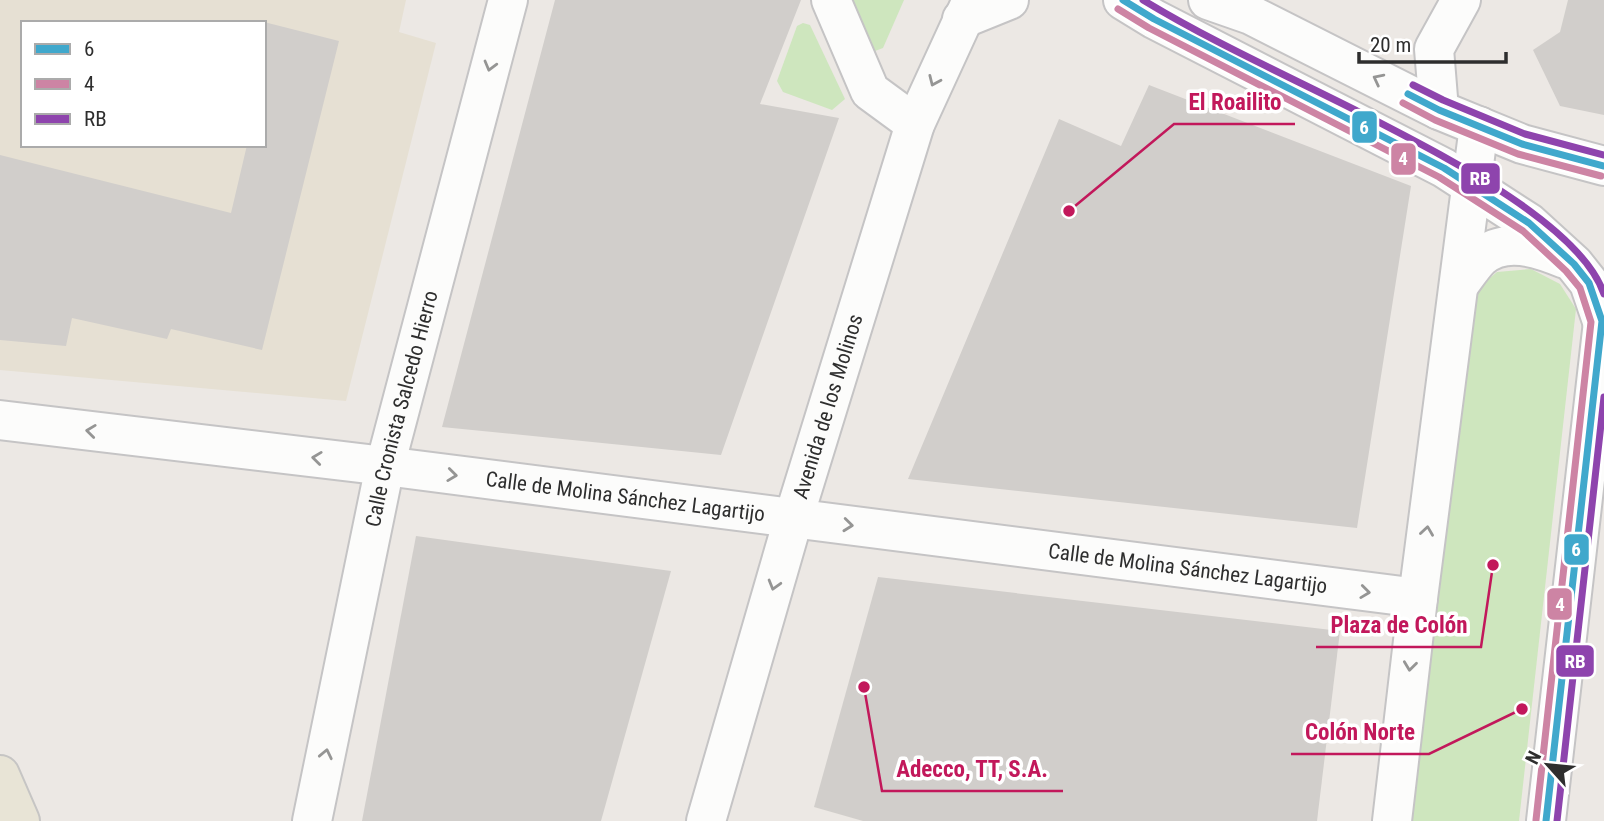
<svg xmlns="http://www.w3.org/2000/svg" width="1604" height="821" font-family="'Roboto Condensed',sans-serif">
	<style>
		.education { fill: #e6e0d3; fill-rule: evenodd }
		.green { fill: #cee6be }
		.building { fill: #d1cecb }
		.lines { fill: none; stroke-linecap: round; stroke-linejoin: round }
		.street-casing { stroke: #c5c4c5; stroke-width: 42 }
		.secondary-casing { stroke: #c5c4c5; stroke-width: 42 }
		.primary-casing { stroke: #c6c5c4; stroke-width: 42 }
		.street { stroke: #fcfcfb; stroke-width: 38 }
		.secondary { stroke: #fcfcfb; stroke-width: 38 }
		.primary { stroke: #e8e4d6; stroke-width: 38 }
		.bus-1-casing { stroke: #fff; stroke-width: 12 }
		.bus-2-casing { stroke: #fff; stroke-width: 12 }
		.bus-3-casing { stroke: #fff; stroke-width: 12 }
		.bus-1 { stroke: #40a8cc; stroke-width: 7 }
		.bus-2 { stroke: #cd84a4; stroke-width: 7 }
		.bus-3 { stroke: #8e44ad; stroke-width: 7 }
		.oneway { stroke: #959594 }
		.labels { text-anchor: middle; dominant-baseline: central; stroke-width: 7; stroke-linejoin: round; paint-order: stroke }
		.street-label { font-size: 21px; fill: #2e2e2e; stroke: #fff }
		.leader { fill: none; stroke: #c2185b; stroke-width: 2.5 }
		.callout-dot { fill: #c2185b; stroke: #fff; stroke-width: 2.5 }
		.callout-label { font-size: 23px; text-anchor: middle; font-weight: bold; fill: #c2185b; stroke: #fff; stroke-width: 7; stroke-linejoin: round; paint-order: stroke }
		.line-badge { stroke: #fff; stroke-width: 2.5 }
		.badge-label { font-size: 19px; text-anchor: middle; font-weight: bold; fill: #fff }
	</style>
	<rect width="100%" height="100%" fill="#ece8e4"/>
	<path class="education" d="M 0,0 L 406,0 L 399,32 L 436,43 L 346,401 L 0,370 ZM 23,23 L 264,23 L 264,145 L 23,145 Z"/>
	<g class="green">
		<path d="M 846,0 L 904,0 L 883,48 L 875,51 L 866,49 Z"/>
		<path d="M 803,23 L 810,25 L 845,99 L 832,110 L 783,92 L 777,81 L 797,26 Z"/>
		<path d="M 1531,269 L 1560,284 L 1576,309 L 1519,821 L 1409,821 L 1470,295 L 1497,272 Z"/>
	</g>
	<g class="building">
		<path d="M 555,0 L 801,0 L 760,104 L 839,118 L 721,455 L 442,427 Z"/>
		<path d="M 1568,0 L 1604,0 L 1604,115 L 1560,106 L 1533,50 L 1560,32 Z"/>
		<path d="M 264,22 L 339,41 L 262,350 L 171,329 L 167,339 L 72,318 L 66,346 L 0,340 L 0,155 L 231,213 L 247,145 L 264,145 Z"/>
		<path d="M 1149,85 L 1411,186 L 1357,528 L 908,479 L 1059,119 L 1121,146 Z"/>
		<path d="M 416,536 L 671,571 L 601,821 L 362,821 Z"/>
		<path d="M 878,577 L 1340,631 L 1317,821 L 863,821 L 814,807 Z"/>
	</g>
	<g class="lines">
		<defs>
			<g id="street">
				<path d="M 831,0 L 870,91 L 915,124"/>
				<path d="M 1123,0 L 1154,19 L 1444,168 L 1529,223 L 1574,264 L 1589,283 L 1602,321"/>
				<path d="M 1439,110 L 1434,49 L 1461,0"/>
				<path d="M 1459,285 C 1466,276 1472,266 1480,258 C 1504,236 1539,248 1565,259"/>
				<path id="s1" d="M 0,420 L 385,466 L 1418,598"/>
				<path id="s2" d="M 312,821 L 385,466 L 508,0"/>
				<path d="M 1392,821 L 1418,598 L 1479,126"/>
				<path d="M 1546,821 L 1604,313"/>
			</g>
			<g id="secondary">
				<path d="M 1208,0 L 1251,15 L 1439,110 L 1522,144 L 1604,166"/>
				<path d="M 962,19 L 1009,0"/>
				<path id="s3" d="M 706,821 L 793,520 L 915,124 L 972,0"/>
			</g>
			<path id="primary" d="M 0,775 L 20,821"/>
		</defs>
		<use href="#street" class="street-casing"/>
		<use href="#secondary" class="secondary-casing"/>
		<use href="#primary" class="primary-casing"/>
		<use href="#street" class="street"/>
		<use href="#secondary" class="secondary"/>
		<use href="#primary" class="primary"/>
		<defs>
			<g id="bus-1">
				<path d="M 1123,0 L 1154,19 L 1444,168 L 1529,223 L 1574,264 L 1589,283 L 1602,321 L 1546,821"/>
				<path d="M 1408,94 L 1439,110 L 1522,144 L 1604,166"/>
			</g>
			<g id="bus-2">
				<path d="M 1118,9 L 1149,28 L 1439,177 L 1523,231 L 1566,271 L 1580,288 L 1591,322 L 1536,820"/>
				<path d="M 1403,103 L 1435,120 L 1518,154 L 1601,176"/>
			</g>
			<g id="bus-3">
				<path d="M 1143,0 C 1212,42 1288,76 1361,113 C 1428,148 1579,221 1604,294"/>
				<path d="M 1413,85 L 1443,100 L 1525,134 L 1604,155"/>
				<path d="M 1557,821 L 1604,397"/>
			</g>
		</defs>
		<use href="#bus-1" class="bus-1-casing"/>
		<use href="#bus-2" class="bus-2-casing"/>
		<use href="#bus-3" class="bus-3-casing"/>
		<use href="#bus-1" class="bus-1"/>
		<use href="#bus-2" class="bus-2"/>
		<use href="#bus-3" class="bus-3"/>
	</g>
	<defs><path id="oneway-chevron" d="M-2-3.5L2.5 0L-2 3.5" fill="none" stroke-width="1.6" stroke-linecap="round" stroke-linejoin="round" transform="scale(1.75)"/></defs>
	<g class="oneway">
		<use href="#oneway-chevron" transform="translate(490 66) rotate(105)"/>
		<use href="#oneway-chevron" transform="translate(1378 79) rotate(-153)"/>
		<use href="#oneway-chevron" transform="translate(934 81) rotate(114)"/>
		<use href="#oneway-chevron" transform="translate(91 431) rotate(-173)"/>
		<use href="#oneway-chevron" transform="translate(317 458) rotate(-173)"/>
		<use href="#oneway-chevron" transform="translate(452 475) rotate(7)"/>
		<use href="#oneway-chevron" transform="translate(848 525) rotate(6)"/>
		<use href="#oneway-chevron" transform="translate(1427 531) rotate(-82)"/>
		<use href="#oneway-chevron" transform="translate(774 585) rotate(106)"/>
		<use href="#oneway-chevron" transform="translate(1365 592) rotate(7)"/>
		<use href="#oneway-chevron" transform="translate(1410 666) rotate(97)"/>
		<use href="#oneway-chevron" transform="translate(326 754) rotate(-78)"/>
	</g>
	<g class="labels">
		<g class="street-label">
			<text stroke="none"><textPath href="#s3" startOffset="432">Avenida de los Molinos</textPath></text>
			<text stroke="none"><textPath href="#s2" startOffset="422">Calle Cronista Salcedo Hierro</textPath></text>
			<text stroke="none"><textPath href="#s1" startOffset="630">Calle de Molina Sánchez Lagartijo</textPath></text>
			<text stroke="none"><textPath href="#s1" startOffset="1197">Calle de Molina Sánchez Lagartijo</textPath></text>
		</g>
	</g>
	<path class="leader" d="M1069 211L1174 124H1295M1493 565L1481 647H1316M1522 709L1429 754H1291M864 687L882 791H1063"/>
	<g class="callout-dot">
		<circle cx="1069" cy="211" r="7"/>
		<circle cx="1493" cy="565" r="7"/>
		<circle cx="1522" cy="709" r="7"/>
		<circle cx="864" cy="687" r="7"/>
	</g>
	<g class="callout-label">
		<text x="1235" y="110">El Roailito</text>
		<text x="1399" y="633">Plaza de Colón</text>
		<text x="1360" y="740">Colón Norte</text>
		<text x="972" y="777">Adecco, TT, S.A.</text>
	</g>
	<g class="line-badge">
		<rect x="1351" y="110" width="27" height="34" rx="7" fill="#40a8cc"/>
		<rect x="1390" y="142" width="27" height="34" rx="7" fill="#cd84a4"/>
		<rect x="1460" y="162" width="41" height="33" rx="7" fill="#8e44ad"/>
		<rect x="1563" y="533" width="27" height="33" rx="7" fill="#40a8cc"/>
		<rect x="1546" y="587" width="27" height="34" rx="7" fill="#cd84a4"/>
		<rect x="1555" y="644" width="40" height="34" rx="7" fill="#8e44ad"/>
	</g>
	<g class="badge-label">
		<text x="1364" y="134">6</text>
		<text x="1403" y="165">4</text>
		<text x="1480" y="185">RB</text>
		<text x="1576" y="556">6</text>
		<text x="1560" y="611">4</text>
		<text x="1575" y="668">RB</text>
	</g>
	<rect x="21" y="21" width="245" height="126" fill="#ffffff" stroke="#ababab" stroke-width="2"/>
	<rect x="35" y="44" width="35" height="10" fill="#40a8cc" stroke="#ababab" stroke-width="2"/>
	<text x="84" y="56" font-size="21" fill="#2e2e2e">6</text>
	<rect x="35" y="79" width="35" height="10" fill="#cd84a4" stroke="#ababab" stroke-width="2"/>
	<text x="84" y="91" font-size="21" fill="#2e2e2e">4</text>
	<rect x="35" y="114" width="35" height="10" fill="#8e44ad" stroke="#ababab" stroke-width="2"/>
	<text x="84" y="126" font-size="21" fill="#2e2e2e">RB</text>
	<g transform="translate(1548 765) rotate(297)" stroke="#ffffff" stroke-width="5" paint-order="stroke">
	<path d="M0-5L12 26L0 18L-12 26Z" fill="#2e2e2e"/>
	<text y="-10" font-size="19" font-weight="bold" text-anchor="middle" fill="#2e2e2e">N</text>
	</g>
	<path d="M1359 52v10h147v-10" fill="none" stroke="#2e2e2e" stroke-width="3.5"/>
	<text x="1370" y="52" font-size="21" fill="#2e2e2e" stroke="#ffffff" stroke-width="5" paint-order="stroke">20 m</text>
</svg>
